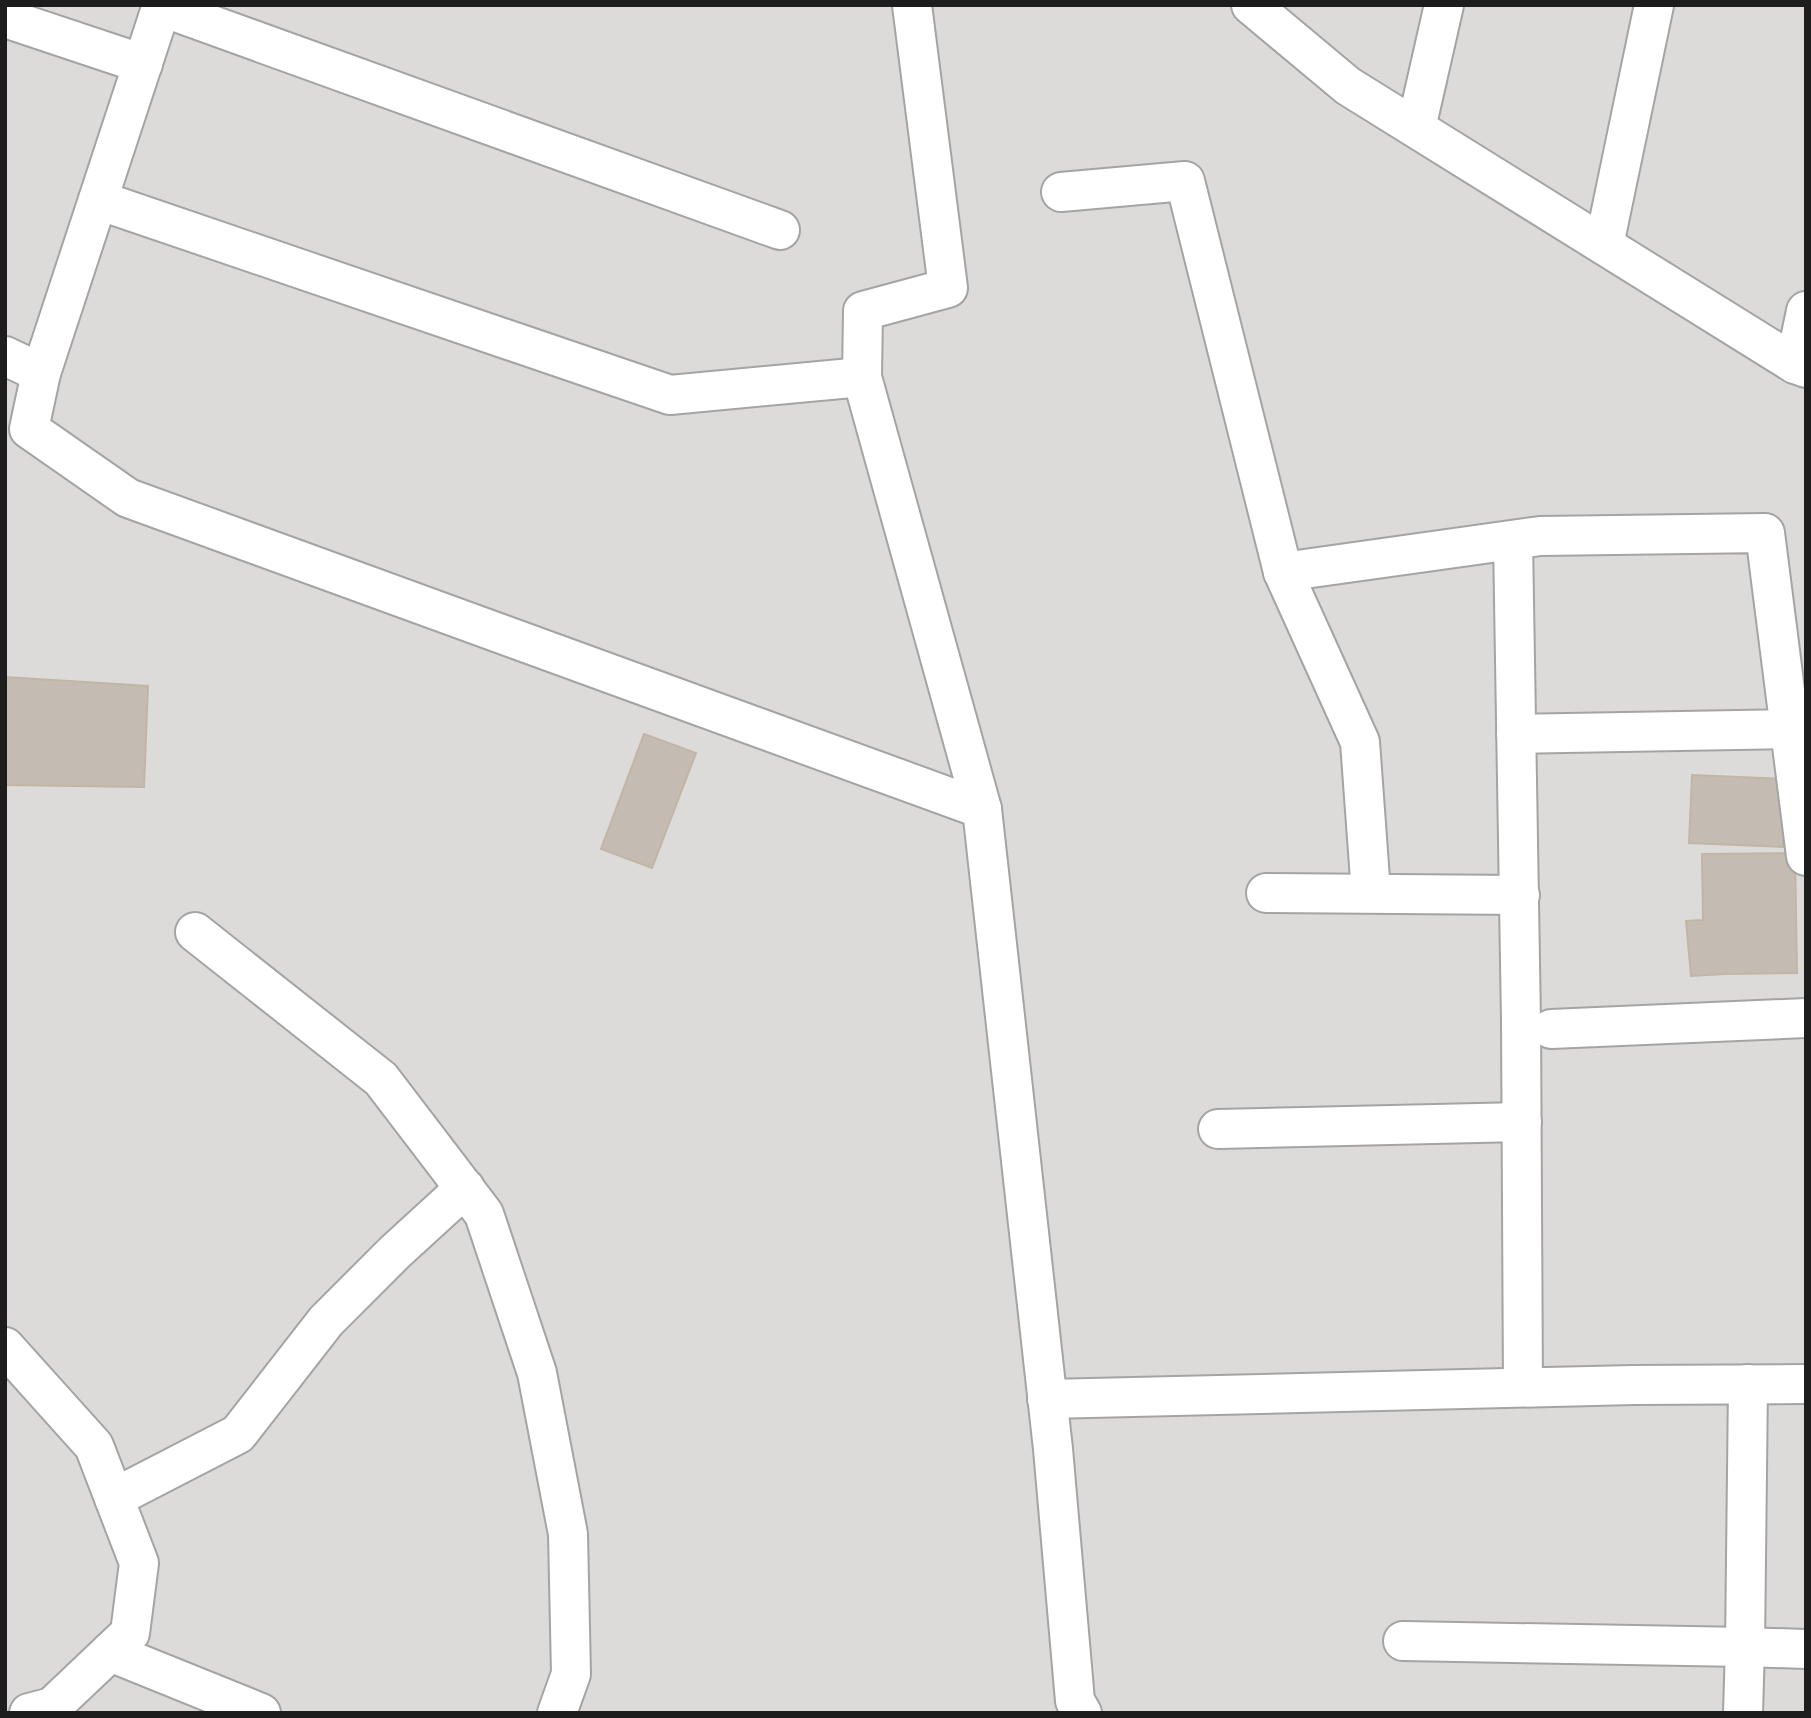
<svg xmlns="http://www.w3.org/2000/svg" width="1811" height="1718" font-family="'Source Sans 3',sans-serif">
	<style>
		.residential { fill: #dcdbda }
		.building { fill: #c4bcb2; stroke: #c1b5a5; stroke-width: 2 }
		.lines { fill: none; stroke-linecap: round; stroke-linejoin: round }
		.minor-casing { stroke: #a4a4a4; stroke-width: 42 }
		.minor { stroke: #fff; stroke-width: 38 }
	</style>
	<rect width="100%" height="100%" fill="#efede3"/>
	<rect class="residential" x="5" y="5" width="1801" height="1708"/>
	<g class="building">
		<path d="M 5,677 L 148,686 L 144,787 L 5,785 Z"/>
		<path d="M 644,734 L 696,753 L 652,868 L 601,849 Z"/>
		<path d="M 1692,775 L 1786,779 L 1783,847 L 1689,843 Z"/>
		<path d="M 1795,853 L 1797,973 L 1724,974 L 1691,976 L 1686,921 L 1703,920 L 1702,854 Z"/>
	</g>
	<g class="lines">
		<defs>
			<g id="minor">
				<path d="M 162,5 L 41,373 L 29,429 L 128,498 L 982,809"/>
				<path d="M 912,5 L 948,288 L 863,311 L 862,377 L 982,809 L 1053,1449 L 1075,1701 L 1082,1713"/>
				<path d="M 1251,5 L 1348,86 L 1795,364 L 1806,368"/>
				<path d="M 162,7 L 780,230"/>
				<path d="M 5,18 L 143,64"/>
				<path d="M 1416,128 L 1444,5"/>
				<path d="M 1061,192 L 1185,181 L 1283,572 L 1360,742 L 1371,893"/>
				<path d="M 98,200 L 670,395 L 862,377"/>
				<path d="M 1604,245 L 1654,5"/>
				<path d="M 5,356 L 41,373"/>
				<path d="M 1795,364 L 1806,311"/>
				<path d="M 1513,540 L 1521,1021 L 1523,1387"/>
				<path d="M 1283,572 L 1540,536 L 1765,533 L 1806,856"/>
				<path d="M 1516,734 L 1789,729"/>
				<path d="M 1266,893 L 1520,895"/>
				<path d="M 195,932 L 381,1079 L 484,1214 L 537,1373 L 568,1534 L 571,1674 L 557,1713"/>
				<path d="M 1551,1029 L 1806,1018"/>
				<path d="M 1218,1129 L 1522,1122"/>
				<path d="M 5,1347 L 94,1446 L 139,1563 L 130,1633 L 52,1707 L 29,1713"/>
				<path d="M 1047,1399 L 1634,1385 L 1806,1384"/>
				<path d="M 114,1498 L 238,1434 L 326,1321 L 395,1252 L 465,1188"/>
				<path d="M 1403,1641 L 1745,1647 L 1806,1649"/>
				<path d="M 110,1652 L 261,1713"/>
				<path d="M 1743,1713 L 1745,1647 L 1748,1384"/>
			</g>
		</defs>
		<use href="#minor" class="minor-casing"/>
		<use href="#minor" class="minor"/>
	</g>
	<rect width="1811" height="1718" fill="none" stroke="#1d1d1d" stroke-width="14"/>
</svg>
